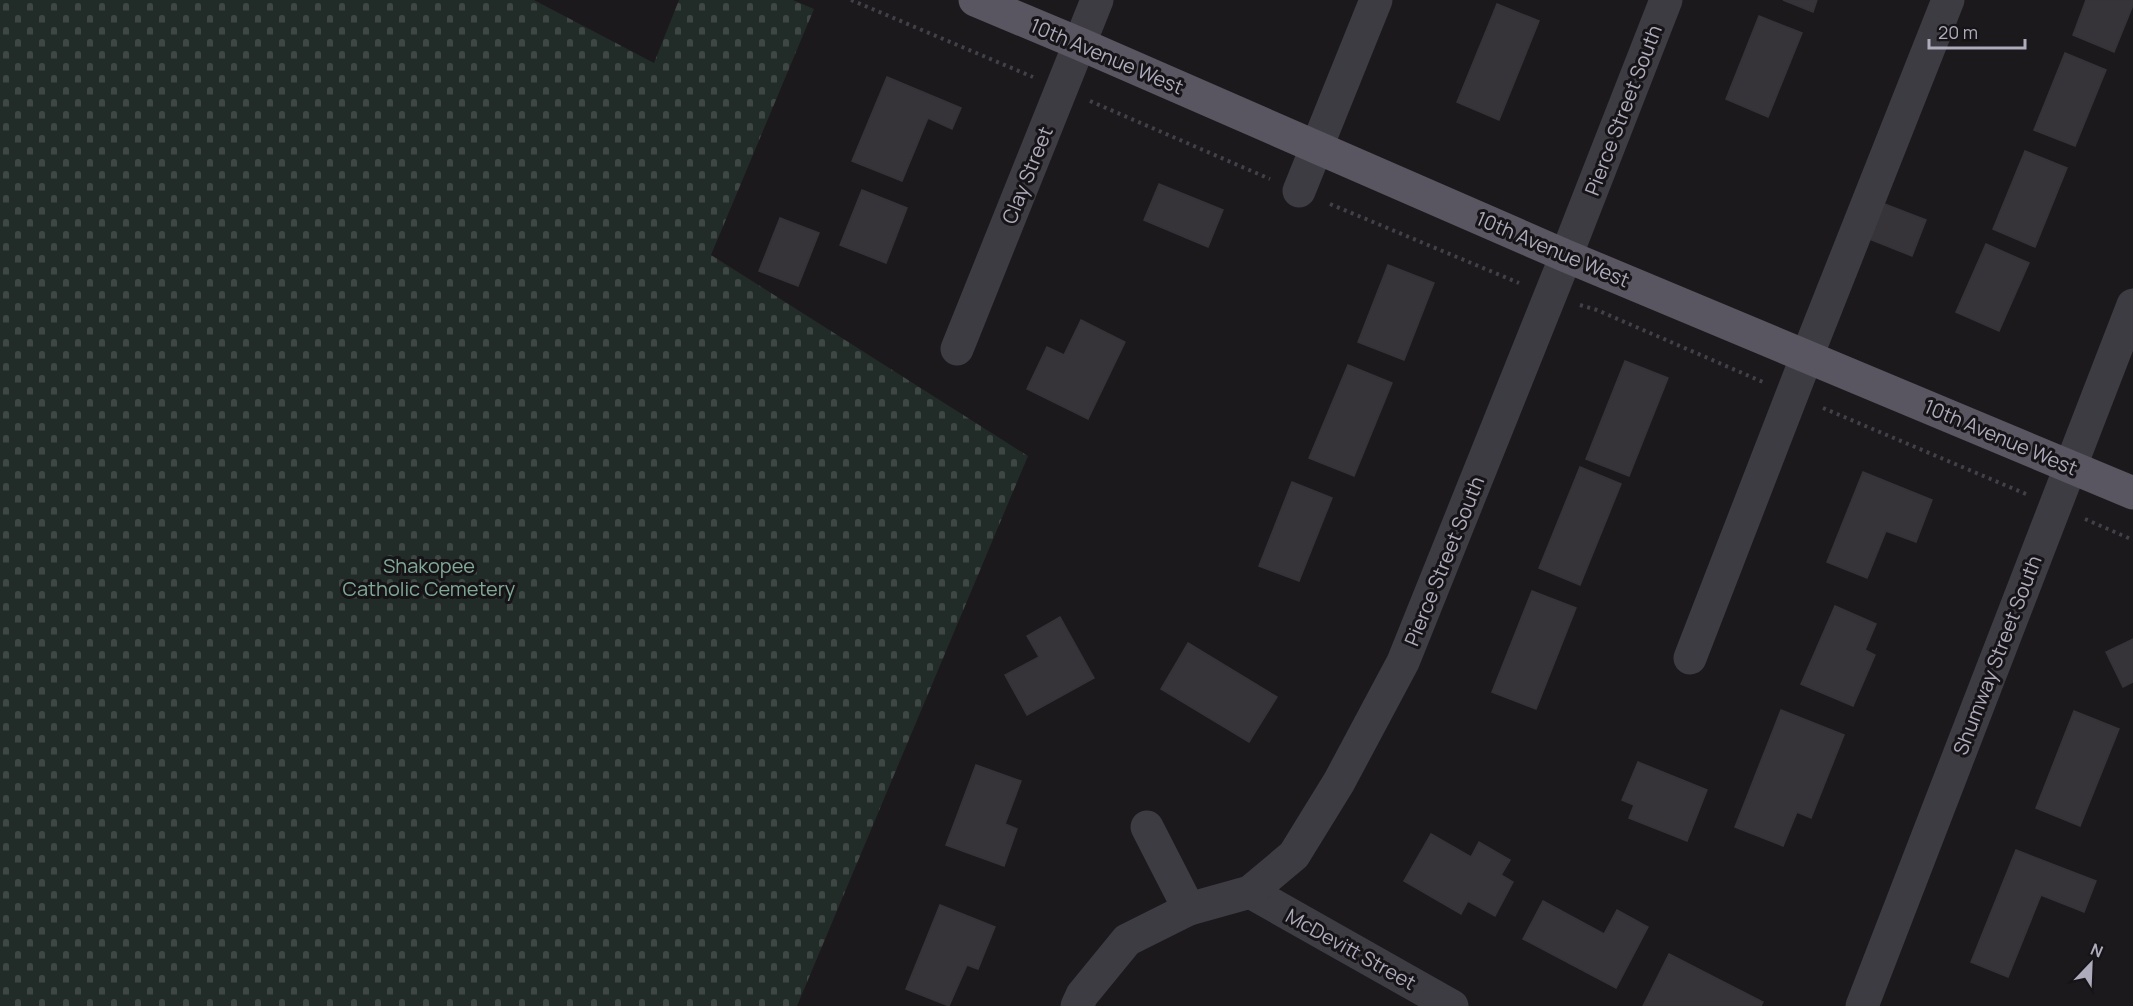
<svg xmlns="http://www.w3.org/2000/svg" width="2133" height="1006" font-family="Manrope,sans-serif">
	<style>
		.cemetery { fill: url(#cemetery-stones) }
		.building { fill: #363438; stroke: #363338; stroke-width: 1.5 }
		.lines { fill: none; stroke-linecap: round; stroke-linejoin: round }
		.path { stroke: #424048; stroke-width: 4; stroke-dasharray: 3 4.5; stroke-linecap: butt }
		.minor { stroke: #3e3c43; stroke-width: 33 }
		.major { stroke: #595661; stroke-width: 33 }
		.labels { text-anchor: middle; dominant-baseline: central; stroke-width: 6; stroke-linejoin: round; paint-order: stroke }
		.street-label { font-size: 20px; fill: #aeabbc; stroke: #161417 }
		.park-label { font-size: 20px; fill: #80a997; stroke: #161417 }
	</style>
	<defs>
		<pattern id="cemetery-stones" width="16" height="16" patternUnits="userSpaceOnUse" patternTransform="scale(1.5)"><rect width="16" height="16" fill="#212b27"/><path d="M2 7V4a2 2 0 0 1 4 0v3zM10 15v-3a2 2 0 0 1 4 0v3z" fill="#3f4744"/></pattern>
	</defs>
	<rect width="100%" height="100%" fill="#1b191c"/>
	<path class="cemetery" d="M 0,0 L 534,0 L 654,63 L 679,0 L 793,0 L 814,9 L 711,255 L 1028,456 L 797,1006 L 0,1006 Z"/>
	<g class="building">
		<path d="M 1783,0 L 1817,0 L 1813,12 Z"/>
		<path d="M 2086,0 L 2133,0 L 2133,5 L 2114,52 L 2073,35 Z"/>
		<path d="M 1497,4 L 1539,21 L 1499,120 L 1457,102 Z"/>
		<path d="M 1759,16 L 1802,33 L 1768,117 L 1726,99 Z"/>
		<path d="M 2065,53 L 2106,70 L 2075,146 L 2034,130 Z"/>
		<path d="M 887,77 L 961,108 L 952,129 L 928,118 L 902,181 L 852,161 Z"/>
		<path d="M 2025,151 L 2067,168 L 2035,247 L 1993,229 Z"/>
		<path d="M 1159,184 L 1223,210 L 1208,247 L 1144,220 Z"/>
		<path d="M 862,190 L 907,208 L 886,263 L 840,245 Z"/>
		<path d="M 1882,203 L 1926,220 L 1912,256 L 1867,238 Z"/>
		<path d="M 780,218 L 819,233 L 798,286 L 759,271 Z"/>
		<path d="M 1986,244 L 2029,263 L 1999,331 L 1956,312 Z"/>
		<path d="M 1388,265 L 1434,283 L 1404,360 L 1358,342 Z"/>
		<path d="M 1081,320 L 1125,342 L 1088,419 L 1027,389 L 1047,347 L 1064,355 Z"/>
		<path d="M 1625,361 L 1668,378 L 1629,476 L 1586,459 Z"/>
		<path d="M 1348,365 L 1392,383 L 1354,476 L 1309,458 Z"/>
		<path d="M 1580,467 L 1621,484 L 1580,585 L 1539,568 Z"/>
		<path d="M 1863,472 L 1932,500 L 1916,542 L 1886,531 L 1867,578 L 1827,562 Z"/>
		<path d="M 1292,482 L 1332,498 L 1299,581 L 1259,566 Z"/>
		<path d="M 1532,591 L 1576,608 L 1536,709 L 1492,692 Z"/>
		<path d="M 1835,606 L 1876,624 L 1865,650 L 1875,655 L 1853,706 L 1801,684 Z"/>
		<path d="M 1060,617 L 1094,678 L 1027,715 L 1005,675 L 1039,657 L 1027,636 Z"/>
		<path d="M 2133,639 L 2133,682 L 2123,687 L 2106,652 Z"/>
		<path d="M 1188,643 L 1277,697 L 1249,742 L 1161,689 Z"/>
		<path d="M 1781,710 L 1844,735 L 1811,818 L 1797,812 L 1783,846 L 1735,827 Z"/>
		<path d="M 2074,711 L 2119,729 L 2080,826 L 2036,808 Z"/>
		<path d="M 1638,762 L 1707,790 L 1687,841 L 1629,818 L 1634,805 L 1622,800 Z"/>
		<path d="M 976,765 L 1021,781 L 1005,824 L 1017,829 L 1004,866 L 946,845 Z"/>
		<path d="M 1431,834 L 1471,857 L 1479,842 L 1510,860 L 1501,875 L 1513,882 L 1495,916 L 1468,901 L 1461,914 L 1404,881 Z"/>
		<path d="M 2016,850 L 2096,881 L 2084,912 L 2041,895 L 2008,977 L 1971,962 Z"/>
		<path d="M 1543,901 L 1604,934 L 1617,910 L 1648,927 L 1616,988 L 1523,939 Z"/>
		<path d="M 940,905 L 995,927 L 978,969 L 967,965 L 949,1006 L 906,989 Z"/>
		<path d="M 1669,954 L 1763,1002 L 1761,1006 L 1643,1006 Z"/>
	</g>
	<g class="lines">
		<g class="path">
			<path d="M 851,0 L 1033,77"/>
			<path d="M 1090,101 L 1270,179"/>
			<path d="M 1330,204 L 1519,283"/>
			<path d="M 1580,305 L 1597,310 L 1763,382"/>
			<path d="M 1823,408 L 2026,494"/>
			<path d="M 2085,519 L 2133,540"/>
		</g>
		<g class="minor">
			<path d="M 1299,191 L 1376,0"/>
			<path d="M 957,349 L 1097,0"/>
			<path d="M 1690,658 L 1807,356 L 1948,0"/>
			<path d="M 1147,827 L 1189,909"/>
			<path d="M 1250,892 L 1452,1006"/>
			<path d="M 1077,1006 L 1082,995 L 1127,940 L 1189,909 L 1250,892 L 1294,855 L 1339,782 L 1403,662 L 1566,256 L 1666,0"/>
			<path d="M 1862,1006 L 2133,305"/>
		</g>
		<path class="major" d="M 975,0 L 1080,44 L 1566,256 L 2133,493"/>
	</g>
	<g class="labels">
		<g class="street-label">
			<text transform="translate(1107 56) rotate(23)">10th Avenue West</text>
			<text transform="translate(1623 110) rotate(-69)">Pierce Street South</text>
			<text transform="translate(1027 175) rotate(-68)">Clay Street</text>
			<text transform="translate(1553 249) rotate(23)">10th Avenue West</text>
			<text transform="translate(2001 437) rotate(23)">10th Avenue West</text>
			<text transform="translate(1444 561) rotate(-68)">Pierce Street South</text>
			<text transform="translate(1997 655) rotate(-69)">Shumway Street South</text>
			<text transform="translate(1351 949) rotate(29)">McDevitt Street</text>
		</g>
		<g class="park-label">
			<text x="429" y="565">Shakopee<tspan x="429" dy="23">Catholic Cemetery</tspan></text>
		</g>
	</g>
	<g transform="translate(2091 964) rotate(23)" stroke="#161417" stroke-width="4.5" paint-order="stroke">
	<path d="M0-4.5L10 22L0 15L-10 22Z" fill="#aeabbc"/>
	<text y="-9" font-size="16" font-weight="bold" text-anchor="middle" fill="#aeabbc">N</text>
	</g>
	<path d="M1929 39v9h96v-9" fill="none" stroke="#aeabbc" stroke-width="3"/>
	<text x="1938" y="39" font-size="18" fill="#aeabbc" stroke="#161417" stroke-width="4.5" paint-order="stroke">20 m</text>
</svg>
